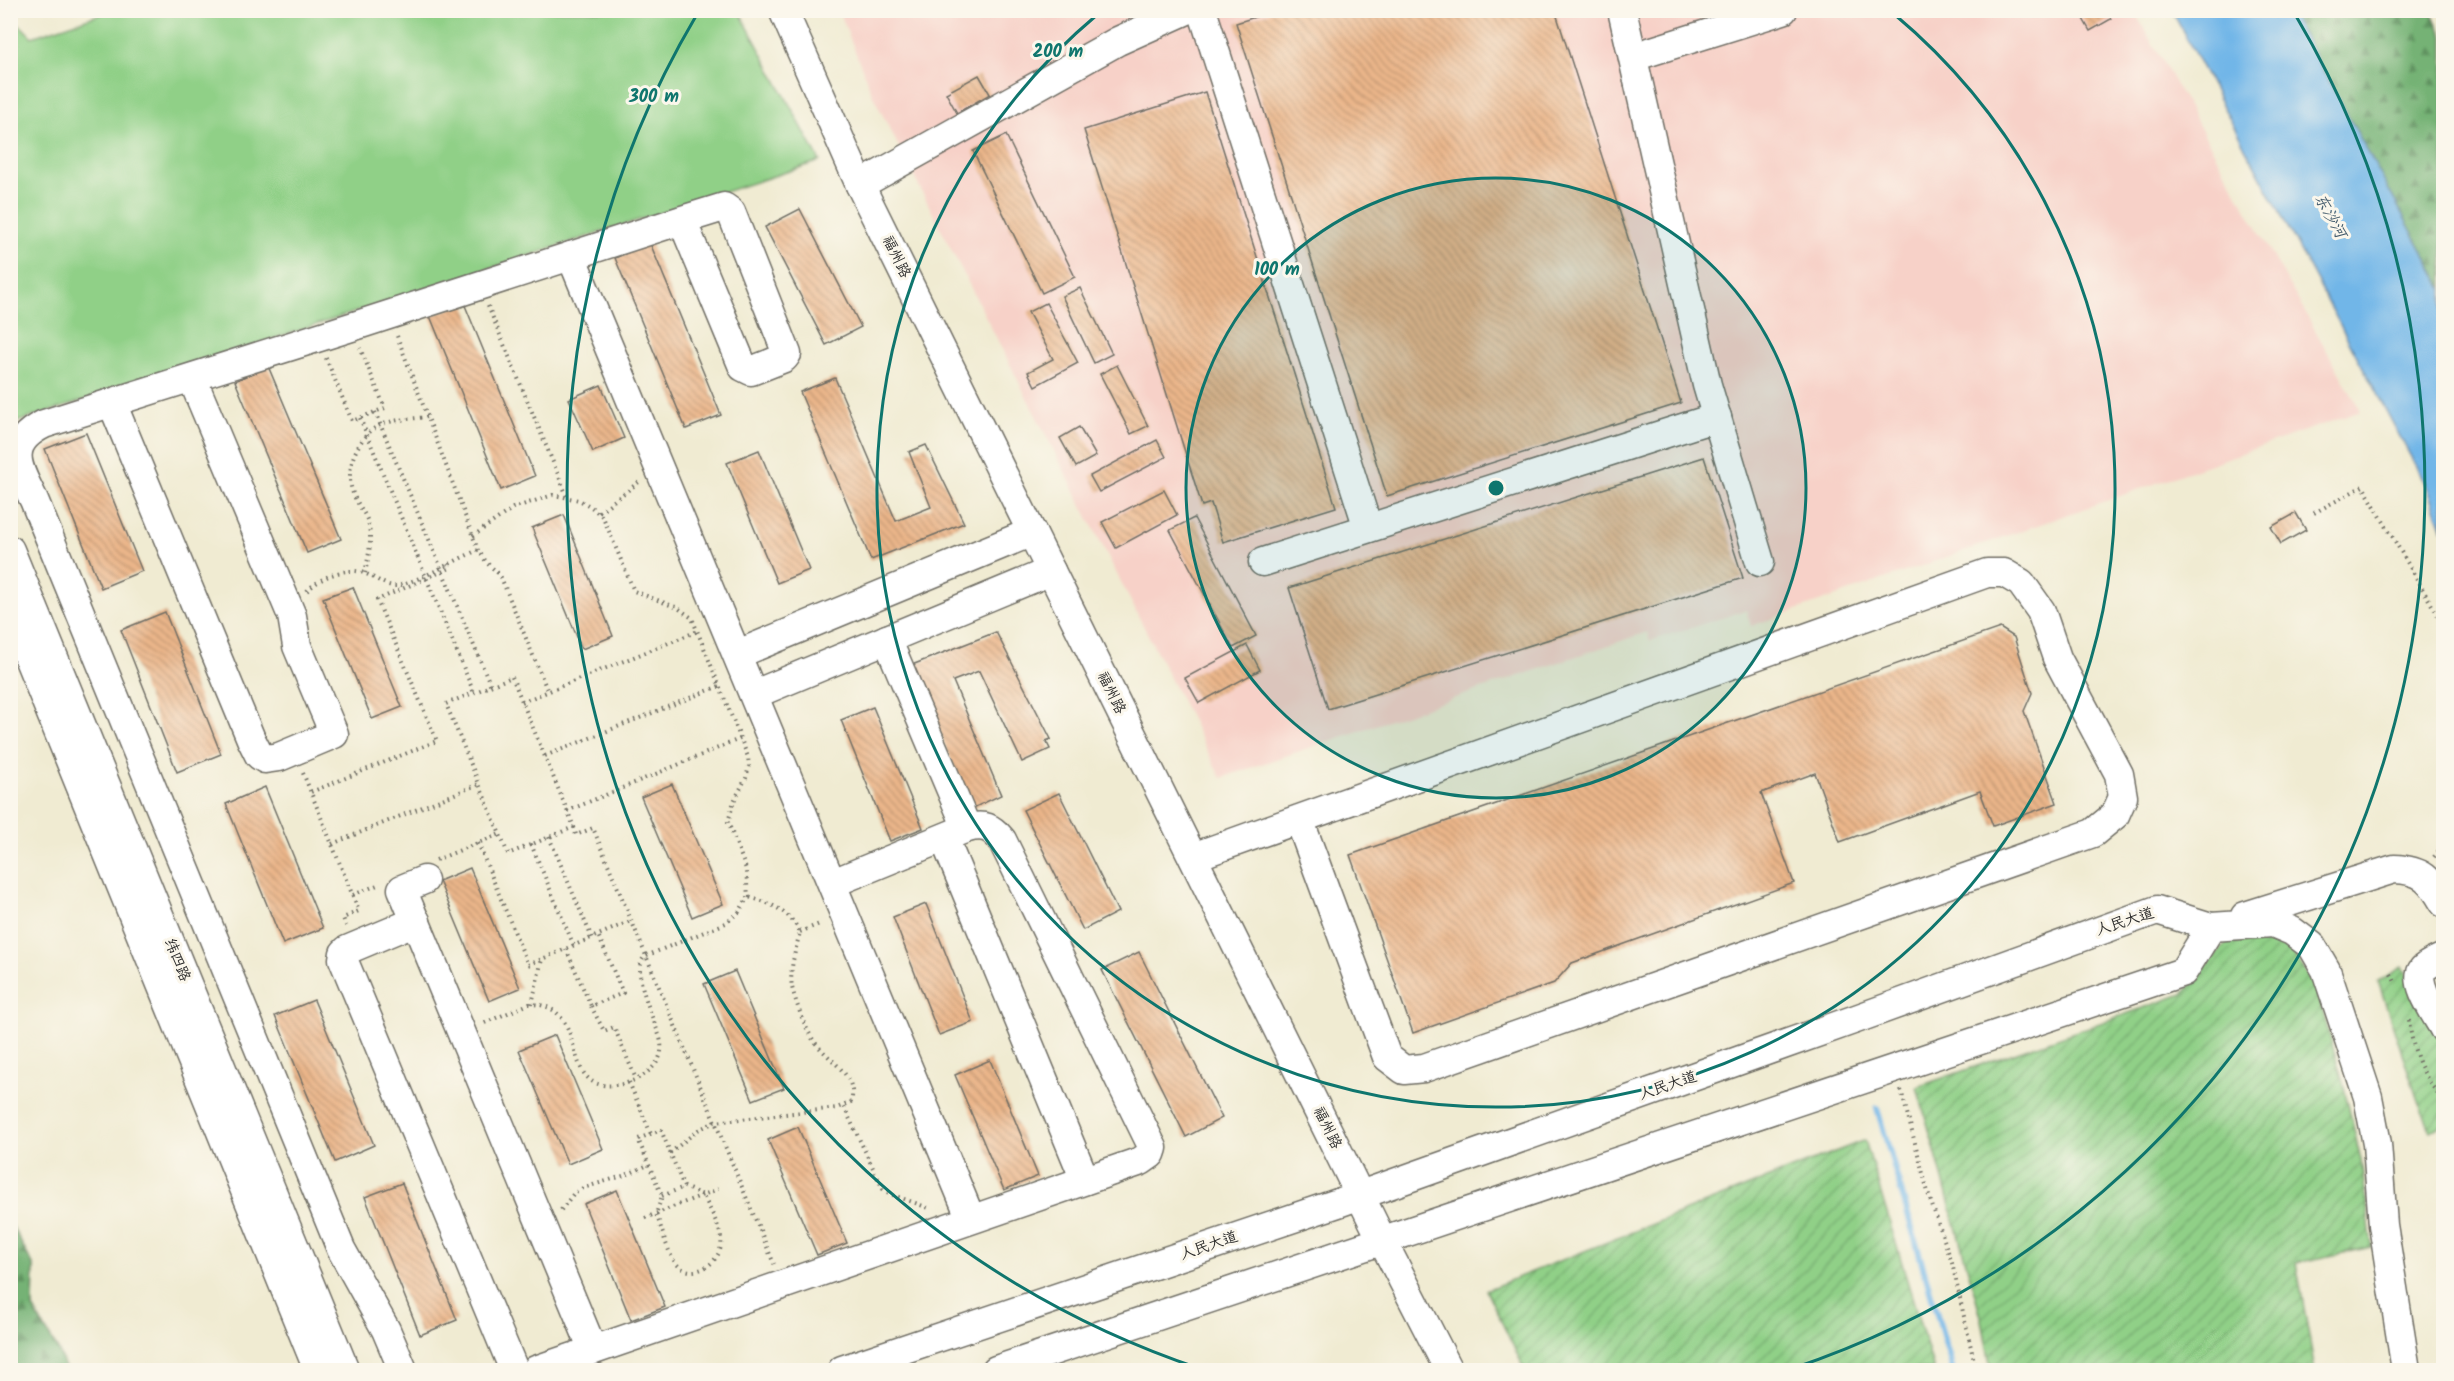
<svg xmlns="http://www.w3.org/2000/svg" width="2454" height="1381" font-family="Kalam,'LXGW WenKai TC',sans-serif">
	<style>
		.built { fill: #f7d1c8 }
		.green { fill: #90d087; stroke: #5e7e59; stroke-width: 1.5 }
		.forest { fill: url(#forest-firs); stroke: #506e50; stroke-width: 1.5 }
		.garden { fill: url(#garden-furrows); stroke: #5e7e59; stroke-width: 1.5 }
		.water { fill: #71b6e8; stroke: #4e708a; stroke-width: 1.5 }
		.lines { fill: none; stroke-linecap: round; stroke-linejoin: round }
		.stream { stroke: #71b6e8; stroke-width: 6 }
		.building { fill: url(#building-back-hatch) }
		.minor-casing { stroke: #706e65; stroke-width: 31 }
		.path { stroke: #706e65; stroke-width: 4; stroke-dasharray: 1.5 4.5; stroke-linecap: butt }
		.minor { stroke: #fff; stroke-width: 28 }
		.ring { fill: none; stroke: #0f766e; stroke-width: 3 }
		.labels { text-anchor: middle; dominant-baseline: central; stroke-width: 6; stroke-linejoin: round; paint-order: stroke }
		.street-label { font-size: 15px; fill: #2b2b2b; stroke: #fbf7ec }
		.water-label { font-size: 16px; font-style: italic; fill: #445c6d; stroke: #fbf7ec }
		.centre { fill: #0f766e; stroke: #fbf7ec; stroke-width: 3 }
		.ring-label { font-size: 18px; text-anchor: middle; font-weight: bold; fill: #0f766e; stroke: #fbf7ec; stroke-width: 6; stroke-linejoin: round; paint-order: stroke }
	</style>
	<defs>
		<pattern id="forest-firs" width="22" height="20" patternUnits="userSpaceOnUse" patternTransform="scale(1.5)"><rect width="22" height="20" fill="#74b274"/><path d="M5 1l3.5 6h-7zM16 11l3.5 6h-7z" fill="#5f915f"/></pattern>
		<pattern id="garden-furrows" width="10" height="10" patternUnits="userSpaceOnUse" patternTransform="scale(1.5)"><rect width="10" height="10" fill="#90d087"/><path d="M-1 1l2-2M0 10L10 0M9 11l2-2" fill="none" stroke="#76a96f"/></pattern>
		<pattern id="building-back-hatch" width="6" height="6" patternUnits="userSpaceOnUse" patternTransform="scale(1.5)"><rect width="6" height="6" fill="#ebb68a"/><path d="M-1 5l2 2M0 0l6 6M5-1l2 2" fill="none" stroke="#bf9471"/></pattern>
	</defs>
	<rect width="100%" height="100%" fill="#fbf7ec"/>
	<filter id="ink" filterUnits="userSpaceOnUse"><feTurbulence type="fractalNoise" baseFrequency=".0167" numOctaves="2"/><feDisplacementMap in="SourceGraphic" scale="12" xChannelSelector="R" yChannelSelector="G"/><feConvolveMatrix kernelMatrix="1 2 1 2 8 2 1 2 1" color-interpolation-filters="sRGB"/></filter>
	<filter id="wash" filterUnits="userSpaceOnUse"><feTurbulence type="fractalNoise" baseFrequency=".008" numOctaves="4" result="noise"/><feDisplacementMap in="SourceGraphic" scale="24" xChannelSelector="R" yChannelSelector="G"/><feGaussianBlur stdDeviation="1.35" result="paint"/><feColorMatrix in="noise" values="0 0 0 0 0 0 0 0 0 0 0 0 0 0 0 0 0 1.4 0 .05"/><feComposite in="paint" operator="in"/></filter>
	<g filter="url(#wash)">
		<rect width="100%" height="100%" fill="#f0ebd2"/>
		<path class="built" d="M 839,11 L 2134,11 L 2361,411 L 1751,626 L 1746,610 L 1650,641 L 1647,632 L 1221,778 L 873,96 Z"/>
		<path class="green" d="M 113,10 L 739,11 L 820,161 L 11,424 L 10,28 L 20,25 L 32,37 Z"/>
		<g class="forest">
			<path d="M 2290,11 L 2430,11 L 2444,36 L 2443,288 Z"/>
			<path d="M 10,1222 L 34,1267 L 33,1308 L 59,1352 L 66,1370 L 11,1370 Z"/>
		</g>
		<g class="garden">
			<path d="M 2228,941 L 2268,942 L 2290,949 L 2317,991 L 2343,1083 L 2361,1160 L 2372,1247 L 2296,1263 L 2315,1370 L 1991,1370 L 1982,1320 L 1917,1087 L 2183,994 Z"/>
			<path d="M 2403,967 L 2443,1040 L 2443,1124 L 2431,1131 L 2418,1101 L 2378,981 Z"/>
			<path d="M 1865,1140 L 1934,1370 L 1525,1370 L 1486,1290 Z"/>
		</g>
		<path class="water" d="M 2172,11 L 2290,11 L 2443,288 L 2443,530 L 2428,489 Z"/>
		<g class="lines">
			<path class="stream" d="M 1877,1108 L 1953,1370"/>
		</g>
		<g id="blocks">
			<g class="building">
				<path d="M 1277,10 L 1555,10 L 1681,403 L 1387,496 L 1236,23 Z"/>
				<path d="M 2078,10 L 2106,10 L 2111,19 L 2090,31 Z"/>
				<path d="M 979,75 L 990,94 L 957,113 L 946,93 Z"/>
				<path d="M 1205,92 L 1336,507 L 1223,542 L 1211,503 L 1202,506 L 1084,130 Z"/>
				<path d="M 1006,135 L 1075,277 L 1042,293 L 973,151 Z"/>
				<path d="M 800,209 L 861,327 L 826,345 L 765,227 Z"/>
				<path d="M 650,243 L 721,415 L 686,429 L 615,258 Z"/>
				<path d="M 1080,288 L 1112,354 L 1094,363 L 1062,296 Z"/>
				<path d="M 464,303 L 535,476 L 501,490 L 430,316 Z"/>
				<path d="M 1046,303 L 1078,363 L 1035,386 L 1028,372 L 1053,359 L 1028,312 Z"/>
				<path d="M 1117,365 L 1148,426 L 1131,434 L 1100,374 Z"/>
				<path d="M 268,366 L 341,539 L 307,553 L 235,381 Z"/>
				<path d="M 835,378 L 896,521 L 931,507 L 909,452 L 926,445 L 964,523 L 871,560 L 800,392 Z"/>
				<path d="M 601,385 L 624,438 L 593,452 L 569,399 Z"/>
				<path d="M 1079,427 L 1096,456 L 1076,467 L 1060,438 Z"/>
				<path d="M 86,433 L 142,571 L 101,588 L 45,449 Z"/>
				<path d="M 1157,440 L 1166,457 L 1099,492 L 1090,476 Z"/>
				<path d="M 759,450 L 809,570 L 777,583 L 727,463 Z"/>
				<path d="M 1704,457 L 1743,578 L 1328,709 L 1289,588 Z"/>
				<path d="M 1164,490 L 1177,515 L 1116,548 L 1102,522 Z"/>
				<path d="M 2296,513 L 2306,530 L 2281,544 L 2271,527 Z"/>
				<path d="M 564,515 L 613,636 L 582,649 L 532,528 Z"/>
				<path d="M 1194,518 L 1256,636 L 1233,648 L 1170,530 Z"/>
				<path d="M 353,587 L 402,707 L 372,719 L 323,598 Z"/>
				<path d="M 165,612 L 221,754 L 177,772 L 121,630 Z"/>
				<path d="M 2000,628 L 2014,637 L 2032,693 L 2024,711 L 2057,803 L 1993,826 L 1980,791 L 1840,842 L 1815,773 L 1761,793 L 1794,883 L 1572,963 L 1554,983 L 1413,1033 L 1350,855 Z"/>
				<path d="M 996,632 L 1051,739 L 1046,741 L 1050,749 L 1022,762 L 979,671 L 953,681 L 1001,795 L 971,809 L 912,665 Z"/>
				<path d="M 1247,645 L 1260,670 L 1199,703 L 1185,678 Z"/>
				<path d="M 873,707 L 923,828 L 890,841 L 841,720 Z"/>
				<path d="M 672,784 L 723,904 L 692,917 L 641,797 Z"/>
				<path d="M 265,787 L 323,928 L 283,944 L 226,804 Z"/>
				<path d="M 1059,793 L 1118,912 L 1083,930 L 1023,810 Z"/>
				<path d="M 470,868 L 520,988 L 489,1001 L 439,881 Z"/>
				<path d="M 926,904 L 973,1022 L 939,1035 L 893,917 Z"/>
				<path d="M 1139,952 L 1222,1118 L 1186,1137 L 1102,970 Z"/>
				<path d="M 735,971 L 784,1088 L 753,1100 L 704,984 Z"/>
				<path d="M 314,1000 L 374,1145 L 335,1162 L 275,1016 Z"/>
				<path d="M 555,1035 L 603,1149 L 568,1164 L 519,1050 Z"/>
				<path d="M 990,1060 L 1038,1176 L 1004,1190 L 955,1075 Z"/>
				<path d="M 798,1127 L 847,1243 L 817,1255 L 768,1140 Z"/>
				<path d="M 402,1183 L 457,1320 L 420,1335 L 365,1197 Z"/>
				<path d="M 617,1190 L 665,1307 L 631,1320 L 584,1204 Z"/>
			</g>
		</g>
	</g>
	<g filter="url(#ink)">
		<use href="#blocks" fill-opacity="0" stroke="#706e65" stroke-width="1.5"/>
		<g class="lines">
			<defs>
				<g id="minor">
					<path d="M 783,10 L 860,185 L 1383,1242 L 1449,1370"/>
					<path d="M 1202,10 L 1368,528"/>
					<path d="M 1622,10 L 1707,385 L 1760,562"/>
					<path d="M 1633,57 L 1783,10"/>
					<path d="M 860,185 L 1118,41 L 1187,10"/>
					<path d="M 571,256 L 971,1219"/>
					<path d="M 112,403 L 251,739 L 259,755 L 265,759 L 279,757 L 334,734 L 297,646 L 292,616 L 192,378"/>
					<path d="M 10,550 L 345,1370"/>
					<path d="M 1263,562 L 1717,417"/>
					<path d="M 10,613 L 318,1370"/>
					<path d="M 887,639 L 967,828"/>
					<path d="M 738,654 L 1032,532"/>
					<path d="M 755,694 L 1051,571"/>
					<path d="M 944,838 L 1085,1180"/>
					<path d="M 1193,857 L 1987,573 L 2004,573 L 2021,583 L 2041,611 L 2057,658 L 2119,774 L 2123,797 L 2115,815 L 2093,833 L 1424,1068 L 1404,1070 L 1387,1057 L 1299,819"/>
					<path d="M 424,880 L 402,889 L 593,1350"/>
					<path d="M 2245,916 L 2394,869 C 2423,870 2430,879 2444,903"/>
					<path d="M 416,921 L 347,950 L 344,953 L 343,959 L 514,1370"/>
					<path d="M 2211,927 L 2273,923 L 2292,931 L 2312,946 L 2326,970 L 2368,1097 L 2377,1144 L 2383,1225 L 2406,1370"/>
					<path d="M 2444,957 C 2438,960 2427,964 2423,969 C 2412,982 2437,1016 2444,1029"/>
					<path d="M 403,1370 L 386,1330 L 341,1249 L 34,500 C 18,468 3,444 44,424 C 257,358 470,289 682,220 L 724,207 L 731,212 L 787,354 L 784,358 L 751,371 L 743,367 L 682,220"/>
					<path d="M 536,1370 L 1141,1161 L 1151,1154 L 1153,1148 L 1002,840 C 991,827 985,824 967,828 L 833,883"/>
					<path d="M 842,1370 L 1338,1203 L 1856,1019 L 2157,910 L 2211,927 L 2183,972 L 996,1370"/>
				</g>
			</defs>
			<use href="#minor" class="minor-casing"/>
			<g class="path">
				<path d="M 488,306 L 567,496"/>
				<path d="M 397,336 L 478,550 L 487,563 L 500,575 L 548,692"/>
				<path d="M 326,358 L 352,421 L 385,408 L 360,348"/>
				<path d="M 375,412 L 491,686"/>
				<path d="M 360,418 L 474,693"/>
				<path d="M 599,512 L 639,482"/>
				<path d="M 2314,513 L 2363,486 L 2444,626"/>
				<path d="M 473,536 L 513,508 L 553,495 L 579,500 L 590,506 L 603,517 L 634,591 L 678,608 L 692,618 L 748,757 L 749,766 L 746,778 L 734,801 L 728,822 L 746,869 L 748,897 L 739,912 L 726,923 L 646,956 C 628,967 655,1021 660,1038 C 663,1049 661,1059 653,1067 C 644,1077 629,1084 616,1085 C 555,1093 594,1004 529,1004 L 482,1024"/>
				<path d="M 365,573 C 368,558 372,543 369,527 C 367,513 355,503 352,490 C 345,468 357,438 378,426 C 393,419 411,419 427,417"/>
				<path d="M 307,591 C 320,577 348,565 366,574 C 378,579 388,589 401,585 C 426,577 454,561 478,550"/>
				<path d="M 512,677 L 574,827 L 508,854 L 446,704 Z"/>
				<path d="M 522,702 L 698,631"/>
				<path d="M 545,756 L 722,685"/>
				<path d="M 303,773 L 359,911 L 343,918 L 346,926"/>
				<path d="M 311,792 L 437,741 L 377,600 L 450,568 L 448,564"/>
				<path d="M 567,811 L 742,738"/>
				<path d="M 574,827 L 576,835 L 593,828 L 774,1264"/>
				<path d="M 549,837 L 592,938"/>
				<path d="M 478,843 L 528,965 L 631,921"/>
				<path d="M 332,844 L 479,784"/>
				<path d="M 531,844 L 574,946"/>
				<path d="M 2434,857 L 2444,843"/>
				<path d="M 436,860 L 500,834"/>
				<path d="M 353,895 L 380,884"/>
				<path d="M 800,932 L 822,923"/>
				<path d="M 566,949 L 591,1006 L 623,993 L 598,935"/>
				<path d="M 2391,974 L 2395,982"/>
				<path d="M 532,1004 L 542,959"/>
				<path d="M 591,1006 L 604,1031 L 614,1027 L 636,1079"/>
				<path d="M 2409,1020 C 2412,1049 2422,1078 2444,1100"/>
				<path d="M 629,1082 L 651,1134"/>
				<path d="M 1901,1090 L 1929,1196 L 1952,1263 L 1976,1370"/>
				<path d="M 844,1107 L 883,1189 L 890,1194 L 929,1208"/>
				<path d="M 670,1153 L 698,1130 L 715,1122 L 837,1108 L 851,1102 C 859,1074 825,1059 812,1038 C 803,1023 796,1003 792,987 C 789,969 796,949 800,932 C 788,910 771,903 748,897"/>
				<path d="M 662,1196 L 684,1187 L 661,1130 L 638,1139 L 662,1196 L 656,1214 C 662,1228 666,1249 675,1262 C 691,1284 725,1262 721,1238 C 719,1224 709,1208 703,1195 L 684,1187"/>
				<path d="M 561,1210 L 574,1193 L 583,1188 L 626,1175 L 648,1165"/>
				<path d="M 645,1218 L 718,1189"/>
			</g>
			<use href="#minor" class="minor"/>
		</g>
	</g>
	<circle cx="1496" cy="488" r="310" fill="#0f766e" fill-opacity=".12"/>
	<g class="ring">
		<circle cx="1496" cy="488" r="310"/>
		<path d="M1894 14A619 619 0 1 1 1098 14"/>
		<path d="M1201 1369A929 929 0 0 1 696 16M2296 16A929 929 0 0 1 1791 1369"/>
	</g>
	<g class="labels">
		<g class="street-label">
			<text transform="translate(896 257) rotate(64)">福州路</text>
			<text transform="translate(1111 693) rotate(64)">福州路</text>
			<text transform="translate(2125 922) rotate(-18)">人民大道</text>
			<text transform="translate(177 960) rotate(68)">纬四路</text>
			<text transform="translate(1668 1086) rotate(-19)">人民大道</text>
			<text transform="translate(1327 1128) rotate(64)">福州路</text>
			<text transform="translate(1209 1246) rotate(-19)">人民大道</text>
		</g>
		<g class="water-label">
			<text transform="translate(2330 216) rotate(61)">东沙河</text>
		</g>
	</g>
	<circle cx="1496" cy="488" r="9" class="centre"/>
	<g class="ring-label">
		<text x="1058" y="57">200 m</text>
		<text x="654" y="102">300 m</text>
		<text x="1277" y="275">100 m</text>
	</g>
	<rect width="2454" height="1381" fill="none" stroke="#fbf7ec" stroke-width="36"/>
</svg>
